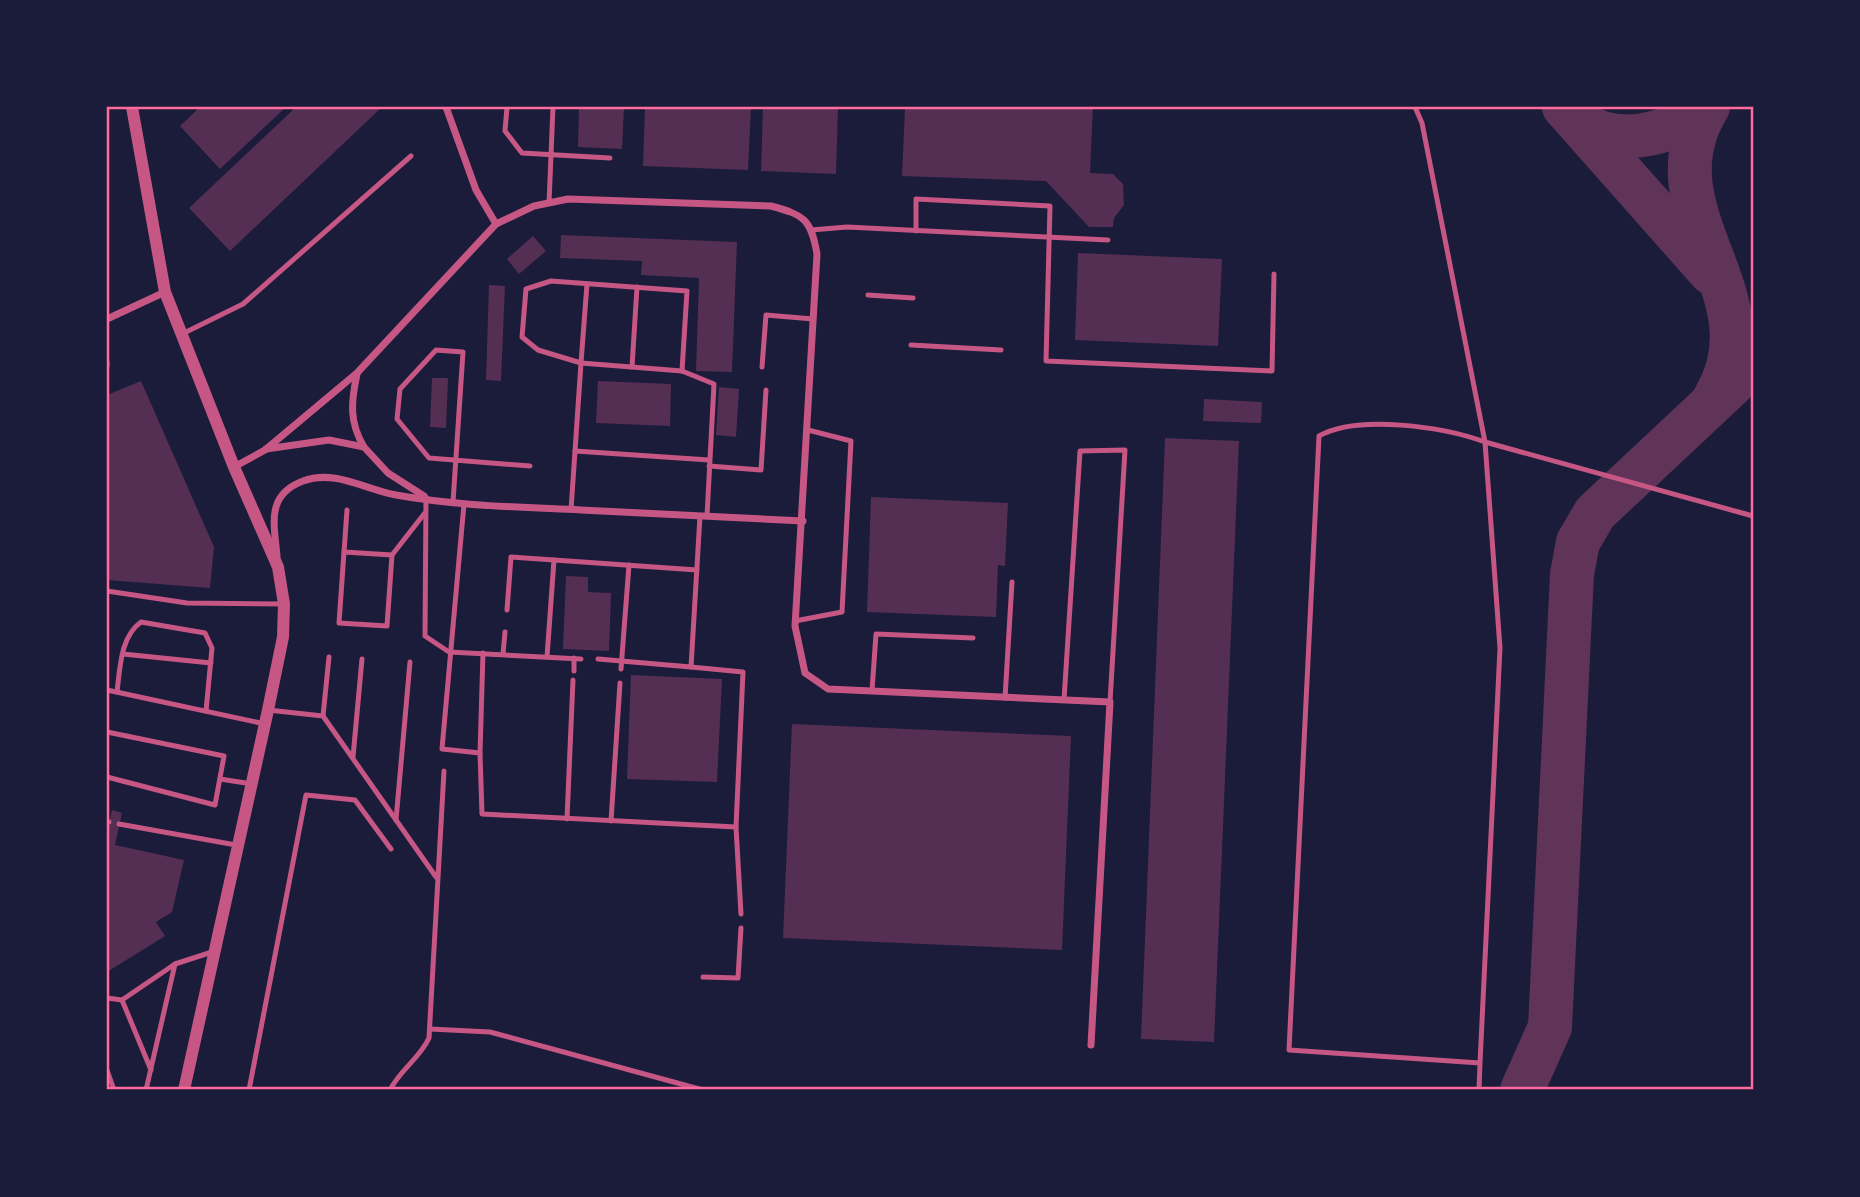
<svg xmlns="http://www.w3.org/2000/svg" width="1860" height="1197" font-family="Spectral,serif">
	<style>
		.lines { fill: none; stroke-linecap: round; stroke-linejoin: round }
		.taxiway { stroke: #603358; stroke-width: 44 }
		.building { fill: #542f53 }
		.service { stroke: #c65784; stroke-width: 5 }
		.minor { stroke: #c65784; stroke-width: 7 }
		.tertiary { stroke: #c65784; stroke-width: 12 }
		.neatline { fill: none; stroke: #ff6b9d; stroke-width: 2.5 }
	</style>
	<rect width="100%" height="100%" fill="#1b1b3a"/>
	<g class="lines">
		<g class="taxiway">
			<path d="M 1564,107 L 1711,273"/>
			<path d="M 1708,107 C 1643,212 1777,294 1715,397"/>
			<path d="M 1575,117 C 1611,151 1673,135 1706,107"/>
			<path d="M 1522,1090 L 1550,1027 L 1572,574 L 1578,542 L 1595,513 L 1753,365"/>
		</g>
	</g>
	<g class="building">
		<path d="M 200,107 L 286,107 L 220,169 L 180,126 Z"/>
		<path d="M 296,107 L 382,107 L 230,251 L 189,208 Z"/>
		<path d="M 579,107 L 624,107 L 622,149 L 578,147 Z"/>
		<path d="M 645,107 L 751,107 L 748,170 L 643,166 Z"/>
		<path d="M 763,107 L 838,107 L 836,174 L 761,171 Z"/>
		<path d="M 905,107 L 1093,107 L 1090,173 L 1113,174 L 1123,184 L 1124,205 L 1114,218 L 1113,227 L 1089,227 L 1046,181 L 902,176 Z"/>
		<path d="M 561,235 L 737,242 L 732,372 L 696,371 L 699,278 L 641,275 L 642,261 L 560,258 Z"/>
		<path d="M 533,236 L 546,251 L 519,274 L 507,259 Z"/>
		<path d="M 1078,253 L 1222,259 L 1218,346 L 1075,340 Z"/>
		<path d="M 489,285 L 505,286 L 501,381 L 486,380 Z"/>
		<path d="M 432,378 L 448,378 L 446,428 L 430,427 Z"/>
		<path d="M 141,381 L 214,547 L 210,588 L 107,580 L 107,395 Z"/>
		<path d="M 598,381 L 671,384 L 670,426 L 596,423 Z"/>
		<path d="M 719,387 L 739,389 L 736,437 L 716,435 Z"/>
		<path d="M 1204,399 L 1262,402 L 1261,423 L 1203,421 Z"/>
		<path d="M 1165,438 L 1239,441 L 1214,1042 L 1141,1039 Z"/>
		<path d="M 871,497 L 1008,503 L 1005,566 L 998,565 L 996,617 L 867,612 Z"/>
		<path d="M 566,576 L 588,577 L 588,592 L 611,593 L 609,651 L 563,649 Z"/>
		<path d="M 631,675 L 722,679 L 717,782 L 627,779 Z"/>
		<path d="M 792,724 L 1071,736 L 1062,950 L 783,938 Z"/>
		<path d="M 112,810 L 122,813 L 115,845 L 184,860 L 172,912 L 156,922 L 165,936 L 107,972 L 107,833 Z"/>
	</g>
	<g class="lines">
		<g class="service">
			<path d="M 507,107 L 505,131 L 522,153 L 610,158"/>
			<path d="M 1415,107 L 1422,123 L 1485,442 L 1753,516"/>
			<path d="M 549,203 L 553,107"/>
			<path d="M 811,230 L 847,227 L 1108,240"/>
			<path d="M 916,231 L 916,199 L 1050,206 L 1046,361 L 1272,371 L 1274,274"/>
			<path d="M 587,284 L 581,363 L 538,350 L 522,337 L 526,289 L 551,281 L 687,291 L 682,371"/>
			<path d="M 868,295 L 913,298"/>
			<path d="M 182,334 L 243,304 L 411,156"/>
			<path d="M 911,345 L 1001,350"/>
			<path d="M 107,362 L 107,366"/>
			<path d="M 632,367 L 637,287"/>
			<path d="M 762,367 L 766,315 L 813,319"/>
			<path d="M 575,451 L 709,460"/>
			<path d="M 709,466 L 761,470 L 766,390"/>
			<path d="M 426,497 L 425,636 L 449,652 L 581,659"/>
			<path d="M 453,502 L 463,352 L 436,350 L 400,389 L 397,419 L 429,458 L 530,466"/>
			<path d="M 464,504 L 442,749 L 480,753 L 482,814 L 736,827 L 743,672 L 691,667"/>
			<path d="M 571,510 L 581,363 L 682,371 L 714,384 L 707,516"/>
			<path d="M 344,552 L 392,555 L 387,626 L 339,623 Z"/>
			<path d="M 344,552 L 347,510"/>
			<path d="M 392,555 L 424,514"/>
			<path d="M 107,591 L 187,603 L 284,604"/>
			<path d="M 507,610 L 511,557 L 697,570"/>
			<path d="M 795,621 L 842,612 L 851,441 L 808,430"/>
			<path d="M 123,654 L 211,663"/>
			<path d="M 503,654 L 505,632"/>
			<path d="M 547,657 L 554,560"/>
			<path d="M 598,659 L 691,667 L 700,516"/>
			<path d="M 621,669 L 629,565"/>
			<path d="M 574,671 L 574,658"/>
			<path d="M 107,690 L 265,724"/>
			<path d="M 872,691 L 876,634 L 973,638"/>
			<path d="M 117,692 C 120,669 120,637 141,622 L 205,633 L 212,648 L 206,711"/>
			<path d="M 1005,698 L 1012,582"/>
			<path d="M 1064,700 L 1080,451 L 1125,450 L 1110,702"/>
			<path d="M 268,710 L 323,716 L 436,877"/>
			<path d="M 323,716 L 329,657"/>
			<path d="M 107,732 L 224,756 L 215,805 L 107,777"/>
			<path d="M 480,753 L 483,653"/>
			<path d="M 353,757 L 362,659"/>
			<path d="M 220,779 L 252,784"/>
			<path d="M 567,819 L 573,680"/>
			<path d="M 396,820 L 410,662"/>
			<path d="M 611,821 L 620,683"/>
			<path d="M 107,822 L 109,822"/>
			<path d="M 119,824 L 236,845"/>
			<path d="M 736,827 L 741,914"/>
			<path d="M 703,977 L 738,978 L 741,928"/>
			<path d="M 107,998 L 122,1000"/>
			<path d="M 430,1029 L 490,1032 L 703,1090"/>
			<path d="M 107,1070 L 114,1090"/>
			<path d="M 151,1070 L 122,1000 L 175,964"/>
			<path d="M 146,1090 L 175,964 L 212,952"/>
			<path d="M 249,1090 L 306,795 L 355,800 L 391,849"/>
			<path d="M 390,1090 C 400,1070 420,1058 429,1038 L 444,771"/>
			<path d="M 1479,1090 L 1480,1063 L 1500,648 L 1485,442 C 1444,427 1358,414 1319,436 L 1289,1050 L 1480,1063"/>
		</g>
		<g class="minor">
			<path d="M 446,107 L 476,190 L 496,224"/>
			<path d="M 107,319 L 165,292"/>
			<path d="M 357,374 C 351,402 349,422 364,447"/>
			<path d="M 266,449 L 329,440 L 364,447 L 388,473 L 424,496"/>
			<path d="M 234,467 L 265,450 L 357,373 L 496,224 L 534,206 L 568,199 L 771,206 C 804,215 811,219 817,254 L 795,626 L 805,673 L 828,689 L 1110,702 L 1091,1045"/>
			<path d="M 277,556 C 274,523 266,495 303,481 C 335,469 366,490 396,495 C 457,506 519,507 581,510 C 655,514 729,517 803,521"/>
		</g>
		<path class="tertiary" d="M 132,107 L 165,292 L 234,467 L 278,567 L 284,604 L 283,637 L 268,710 L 184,1090"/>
	</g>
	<rect width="1860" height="1197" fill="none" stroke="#1b1b3a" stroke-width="217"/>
	<rect x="108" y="108" width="1644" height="980" class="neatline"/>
</svg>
